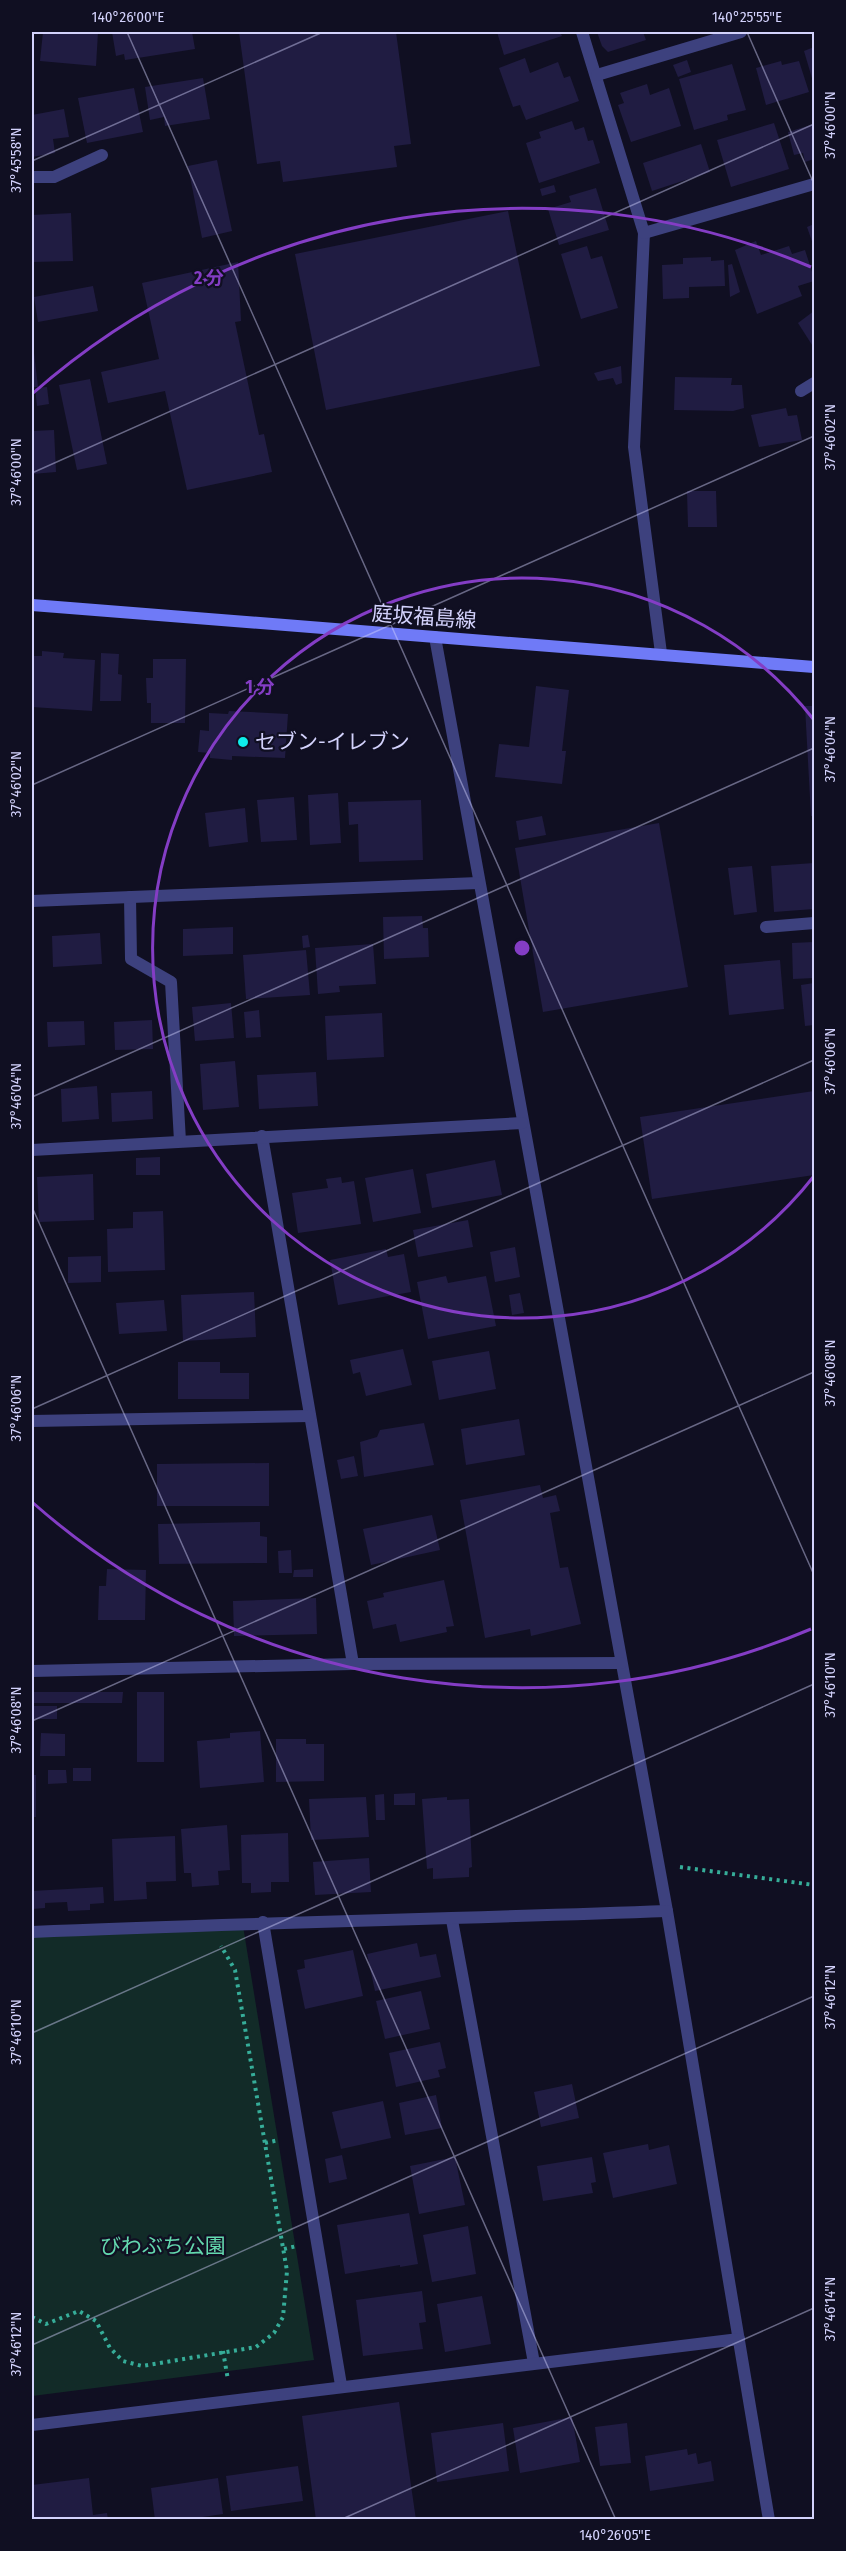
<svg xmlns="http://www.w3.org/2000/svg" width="846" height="2551" font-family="'Fira Sans Condensed','Noto Sans JP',sans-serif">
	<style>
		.green { fill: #122b28 }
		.building { fill: #201c42 }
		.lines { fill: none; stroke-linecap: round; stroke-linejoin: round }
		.path { stroke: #36ad99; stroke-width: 4; stroke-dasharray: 3 4.5; stroke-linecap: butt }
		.minor { stroke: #3d417e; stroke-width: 12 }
		.secondary { stroke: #6f7af7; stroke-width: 12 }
		.ticks { fill: none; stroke: #d3d2fc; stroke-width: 1.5; stroke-opacity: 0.45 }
		.ring { fill: none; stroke: #843dc5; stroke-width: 3 }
		.poi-dot { fill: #0eedeb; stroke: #100f22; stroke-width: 2 }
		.labels { text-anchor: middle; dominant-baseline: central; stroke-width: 4.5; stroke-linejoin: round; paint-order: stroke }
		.street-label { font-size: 21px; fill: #d3d2fc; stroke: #100f22 }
		.poi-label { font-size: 21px; fill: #d3d2fc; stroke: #100f22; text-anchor: start }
		.park-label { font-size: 21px; fill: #63d8ae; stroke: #100f22 }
		.centre { fill: #843dc5; stroke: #100f22; stroke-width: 3 }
		.ring-label { font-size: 18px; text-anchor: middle; font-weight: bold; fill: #843dc5; stroke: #100f22; stroke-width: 4.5; stroke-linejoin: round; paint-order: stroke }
		.neatline { fill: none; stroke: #d3d2fc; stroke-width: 2 }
		.ticks-label { font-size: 15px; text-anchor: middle; fill: #d3d2fc }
	</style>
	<rect width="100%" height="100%" fill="#100f22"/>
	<path class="green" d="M 243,1926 L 314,2360 L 32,2396 L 32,1936 Z"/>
	<g class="building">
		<path d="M 43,32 L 98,32 L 96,66 L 40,61 Z"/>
		<path d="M 112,32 L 192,32 L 195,49 L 125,60 L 124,54 L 116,56 Z"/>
		<path d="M 239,32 L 396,32 L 411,144 L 394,146 L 397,167 L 283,182 L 280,161 L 257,164 Z"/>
		<path d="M 497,32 L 560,32 L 562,36 L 504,55 Z"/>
		<path d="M 597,32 L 643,32 L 646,40 L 608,52 L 602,46 Z"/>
		<path d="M 814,47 L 814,85 L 804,51 Z"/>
		<path d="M 525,58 L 530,73 L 558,62 L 564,78 L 570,76 L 579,101 L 526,120 L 520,105 L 513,107 L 499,68 Z"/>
		<path d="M 687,60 L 691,72 L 678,77 L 673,65 Z"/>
		<path d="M 781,61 L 782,65 L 799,61 L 809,92 L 766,105 L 756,68 Z"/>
		<path d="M 732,64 L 746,110 L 727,115 L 728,120 L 694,130 L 679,79 Z"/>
		<path d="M 203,78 L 210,119 L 165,126 L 164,117 L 150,120 L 145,87 Z"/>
		<path d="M 647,84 L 650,95 L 669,88 L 681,126 L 631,142 L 618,105 L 624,103 L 620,93 Z"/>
		<path d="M 134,88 L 143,132 L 87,143 L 78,98 Z"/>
		<path d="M 64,109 L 69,137 L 53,139 L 55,153 L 32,157 L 32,115 Z"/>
		<path d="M 572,121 L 575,130 L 584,127 L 588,141 L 593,140 L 600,163 L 539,183 L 526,143 L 541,138 L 539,132 Z"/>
		<path d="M 774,123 L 789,169 L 731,187 L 717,140 Z"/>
		<path d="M 814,124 L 814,159 L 805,162 L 803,153 L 794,155 L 788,132 Z"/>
		<path d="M 701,144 L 710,172 L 652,191 L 643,163 Z"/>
		<path d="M 217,160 L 232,231 L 202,238 L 188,166 Z"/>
		<path d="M 554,185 L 556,192 L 542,196 L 540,189 Z"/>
		<path d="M 596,188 L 609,230 L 559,245 L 548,209 L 571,202 L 569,196 Z"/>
		<path d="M 508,211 L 540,366 L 326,410 L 295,254 Z"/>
		<path d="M 71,213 L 73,261 L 32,262 L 32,215 Z"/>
		<path d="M 814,224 L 814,247 L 807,227 Z"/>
		<path d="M 756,241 L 761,255 L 789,246 L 792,254 L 805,250 L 814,278 L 814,281 L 798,286 L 802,296 L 757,314 L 735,250 Z"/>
		<path d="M 587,246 L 591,259 L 602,256 L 618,308 L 581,319 L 561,254 Z"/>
		<path d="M 711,257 L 711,261 L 724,260 L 725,286 L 689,287 L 689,298 L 663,299 L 662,265 L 683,264 L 683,258 Z"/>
		<path d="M 238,262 L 241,321 L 235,322 L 259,435 L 264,434 L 272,472 L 187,490 L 165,391 L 108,403 L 101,372 L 159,359 L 142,283 Z"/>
		<path d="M 732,264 L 740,292 L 730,297 L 728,265 Z"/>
		<path d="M 93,286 L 98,311 L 38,322 L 34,297 Z"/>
		<path d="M 814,311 L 814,348 L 798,323 Z"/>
		<path d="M 32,353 L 34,353 L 38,387 L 32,387 Z"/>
		<path d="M 621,366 L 622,383 L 616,385 L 613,378 L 598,381 L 594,373 Z"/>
		<path d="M 675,377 L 732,378 L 731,385 L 742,385 L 744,408 L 733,411 L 674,410 Z"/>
		<path d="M 90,379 L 107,464 L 77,470 L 59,385 Z"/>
		<path d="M 47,387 L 49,404 L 37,406 L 35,388 Z"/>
		<path d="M 786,408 L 788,416 L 797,415 L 802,440 L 759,447 L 751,415 Z"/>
		<path d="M 54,430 L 56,472 L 32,474 L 32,431 Z"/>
		<path d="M 687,491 L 716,491 L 717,527 L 688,527 Z"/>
		<path d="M 42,651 L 64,653 L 63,658 L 95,660 L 92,711 L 32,707 L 32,656 L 42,656 Z"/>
		<path d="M 101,653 L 119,654 L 118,674 L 122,675 L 121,701 L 100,701 Z"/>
		<path d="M 153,659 L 186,659 L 185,723 L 151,723 L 151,703 L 147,703 L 146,678 L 153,678 Z"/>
		<path d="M 536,686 L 569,690 L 562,751 L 566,751 L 562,784 L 495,777 L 499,744 L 529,747 Z"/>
		<path d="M 805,706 L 814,706 L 814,816 L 811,816 Z"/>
		<path d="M 229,711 L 288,714 L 285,758 L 232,756 L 232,760 L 210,758 L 210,753 L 198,752 L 200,730 L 209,731 L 209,713 L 228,714 Z"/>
		<path d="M 338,793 L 341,843 L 310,845 L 308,795 Z"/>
		<path d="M 294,797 L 297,840 L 261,842 L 257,800 Z"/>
		<path d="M 421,800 L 423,860 L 359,862 L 358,824 L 349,825 L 348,802 Z"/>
		<path d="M 245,808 L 248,842 L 209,847 L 205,813 Z"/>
		<path d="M 542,816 L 546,835 L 519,840 L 516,821 Z"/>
		<path d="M 659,823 L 688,987 L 543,1012 L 515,848 Z"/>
		<path d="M 814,863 L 814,909 L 774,912 L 771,866 Z"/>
		<path d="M 752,866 L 757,912 L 734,915 L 728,868 Z"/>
		<path d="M 422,916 L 423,928 L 428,928 L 429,957 L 384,959 L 383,917 Z"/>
		<path d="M 233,927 L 233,954 L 183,956 L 183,929 Z"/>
		<path d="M 100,933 L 102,964 L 53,967 L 52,936 Z"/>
		<path d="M 308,935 L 310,947 L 303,948 L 302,936 Z"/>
		<path d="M 814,942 L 814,978 L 793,979 L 792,943 Z"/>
		<path d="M 373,944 L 376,984 L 339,986 L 340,992 L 318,994 L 315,948 Z"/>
		<path d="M 306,950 L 310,995 L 246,999 L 243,955 Z"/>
		<path d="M 780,960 L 784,1009 L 729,1015 L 724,965 Z"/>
		<path d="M 814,983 L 814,1025 L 805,1026 L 801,985 Z"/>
		<path d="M 231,1003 L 234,1038 L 195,1041 L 192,1007 Z"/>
		<path d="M 259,1010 L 261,1037 L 246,1038 L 244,1012 Z"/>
		<path d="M 382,1013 L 384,1057 L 327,1060 L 325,1016 Z"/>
		<path d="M 152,1020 L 153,1049 L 115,1050 L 114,1022 Z"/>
		<path d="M 84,1021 L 85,1045 L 48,1047 L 47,1022 Z"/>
		<path d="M 235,1061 L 239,1107 L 203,1110 L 200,1064 Z"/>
		<path d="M 316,1072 L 318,1106 L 259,1109 L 257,1075 Z"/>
		<path d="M 97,1086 L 99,1119 L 62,1122 L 61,1089 Z"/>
		<path d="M 152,1091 L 153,1119 L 112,1122 L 111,1093 Z"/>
		<path d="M 814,1091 L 814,1175 L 652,1199 L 640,1117 Z"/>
		<path d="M 160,1157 L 160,1175 L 136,1175 L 136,1158 Z"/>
		<path d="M 495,1160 L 502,1195 L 432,1208 L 426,1174 Z"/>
		<path d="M 413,1169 L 421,1213 L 373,1222 L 365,1178 Z"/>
		<path d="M 93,1174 L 94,1220 L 39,1222 L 37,1177 Z"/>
		<path d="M 341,1177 L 342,1183 L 354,1181 L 361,1224 L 298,1233 L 292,1193 L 328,1188 L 326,1179 Z"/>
		<path d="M 163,1211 L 165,1270 L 108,1272 L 107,1229 L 133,1228 L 133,1212 Z"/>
		<path d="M 468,1220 L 473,1247 L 418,1257 L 413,1230 Z"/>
		<path d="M 515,1247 L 520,1277 L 495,1282 L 490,1252 Z"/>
		<path d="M 386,1249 L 388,1257 L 404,1254 L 411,1292 L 338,1305 L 330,1260 Z"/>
		<path d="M 101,1256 L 101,1282 L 68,1283 L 68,1257 Z"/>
		<path d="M 446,1276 L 448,1283 L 486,1276 L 496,1326 L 428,1339 L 417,1282 Z"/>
		<path d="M 254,1292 L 256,1337 L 183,1341 L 181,1295 Z"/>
		<path d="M 520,1293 L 524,1313 L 512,1315 L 509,1295 Z"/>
		<path d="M 164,1300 L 167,1331 L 119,1334 L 116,1303 Z"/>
		<path d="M 403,1349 L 412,1385 L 366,1396 L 360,1372 L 353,1374 L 350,1360 Z"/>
		<path d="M 489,1351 L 496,1389 L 439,1400 L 432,1361 Z"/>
		<path d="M 178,1362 L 220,1362 L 220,1373 L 249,1373 L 249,1399 L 178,1399 Z"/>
		<path d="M 519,1419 L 525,1455 L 466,1465 L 461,1429 Z"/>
		<path d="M 424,1423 L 434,1465 L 364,1477 L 360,1442 L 377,1437 L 380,1430 Z"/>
		<path d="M 354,1456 L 358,1476 L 341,1479 L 337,1460 Z"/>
		<path d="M 269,1463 L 269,1506 L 157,1506 L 157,1464 Z"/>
		<path d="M 540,1485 L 543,1498 L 556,1495 L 560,1511 L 550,1513 L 560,1568 L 568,1567 L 581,1624 L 531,1636 L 530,1629 L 485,1638 L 460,1500 Z"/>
		<path d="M 432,1515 L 440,1550 L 371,1565 L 363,1529 Z"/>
		<path d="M 260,1522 L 260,1536 L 267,1537 L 267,1563 L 159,1564 L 158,1524 Z"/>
		<path d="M 291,1550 L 292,1573 L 279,1573 L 278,1551 Z"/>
		<path d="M 107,1569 L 146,1570 L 145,1620 L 98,1620 L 99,1586 L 106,1586 Z"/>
		<path d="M 313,1569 L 313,1577 L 293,1577 L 294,1570 Z"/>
		<path d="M 444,1580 L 454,1626 L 446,1627 L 447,1632 L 400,1642 L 396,1624 L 373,1629 L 367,1601 L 384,1597 L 383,1593 Z"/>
		<path d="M 316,1598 L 317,1634 L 234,1636 L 233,1601 Z"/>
		<path d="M 32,1692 L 123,1692 L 122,1703 L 32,1703 Z"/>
		<rect x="137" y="1692" width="27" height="70"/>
		<rect x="32" y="1706" width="25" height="13"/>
		<path d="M 260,1731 L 264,1782 L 200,1788 L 197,1741 L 230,1738 L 230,1733 Z"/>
		<path d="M 41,1733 L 65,1734 L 65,1756 L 40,1756 Z"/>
		<path d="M 276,1739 L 306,1739 L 306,1744 L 324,1744 L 324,1781 L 276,1782 Z"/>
		<rect x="73" y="1768" width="18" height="13"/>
		<path d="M 48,1770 L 66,1770 L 67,1783 L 48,1784 Z"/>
		<rect x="32" y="1775" width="4" height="42"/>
		<path d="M 415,1793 L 415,1805 L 394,1805 L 394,1794 Z"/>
		<path d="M 384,1794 L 385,1820 L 376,1820 L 375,1795 Z"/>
		<path d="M 366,1797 L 369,1837 L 311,1840 L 309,1799 Z"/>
		<path d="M 447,1797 L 447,1800 L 469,1799 L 472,1867 L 469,1868 L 469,1877 L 433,1879 L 433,1868 L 427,1869 L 422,1799 Z"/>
		<path d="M 227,1825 L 230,1870 L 218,1871 L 219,1885 L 192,1887 L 191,1873 L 184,1873 L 181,1829 Z"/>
		<path d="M 288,1833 L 289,1882 L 271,1882 L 271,1892 L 251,1893 L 251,1883 L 242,1883 L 241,1835 Z"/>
		<path d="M 175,1836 L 176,1881 L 146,1882 L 147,1899 L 114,1901 L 112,1839 Z"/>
		<path d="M 369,1858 L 371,1892 L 315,1895 L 313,1862 Z"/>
		<path d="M 103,1887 L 104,1903 L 90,1904 L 90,1910 L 68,1911 L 67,1902 L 45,1903 L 45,1908 L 32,1909 L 32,1891 Z"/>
		<path d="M 417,1943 L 420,1957 L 436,1954 L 441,1977 L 375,1991 L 367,1954 Z"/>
		<path d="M 353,1950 L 363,1996 L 305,2009 L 297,1970 L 305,1968 L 304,1960 Z"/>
		<path d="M 421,1991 L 430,2029 L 385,2039 L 376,2001 Z"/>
		<path d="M 440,2042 L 446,2068 L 438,2070 L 440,2077 L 396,2087 L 389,2053 Z"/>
		<path d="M 572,2084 L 579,2118 L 541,2127 L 534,2092 Z"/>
		<path d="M 436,2095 L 442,2128 L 405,2135 L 399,2103 Z"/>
		<path d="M 383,2101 L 391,2138 L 341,2149 L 332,2112 Z"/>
		<path d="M 648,2144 L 649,2150 L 669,2145 L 677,2184 L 613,2198 L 603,2153 Z"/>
		<path d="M 342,2155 L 347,2179 L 329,2183 L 325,2159 Z"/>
		<path d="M 455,2157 L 465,2205 L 419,2214 L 410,2166 Z"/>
		<path d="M 592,2157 L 596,2182 L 591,2183 L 593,2193 L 543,2201 L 537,2166 Z"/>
		<path d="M 409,2213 L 418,2264 L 400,2267 L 400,2265 L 345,2274 L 337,2225 Z"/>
		<path d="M 468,2226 L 476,2274 L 432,2282 L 423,2235 Z"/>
		<path d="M 422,2291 L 426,2322 L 419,2323 L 423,2349 L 363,2356 L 356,2300 Z"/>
		<path d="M 482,2296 L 491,2344 L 445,2352 L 437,2304 Z"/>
		<path d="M 399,2402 L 416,2520 L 316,2520 L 302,2416 Z"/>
		<path d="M 572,2417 L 580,2462 L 520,2473 L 513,2428 Z"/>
		<path d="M 503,2423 L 509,2471 L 437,2482 L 431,2433 Z"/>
		<path d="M 627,2423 L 631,2463 L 600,2466 L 595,2427 Z"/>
		<path d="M 687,2449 L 688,2455 L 696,2453 L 698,2464 L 711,2461 L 714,2481 L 650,2491 L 645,2456 Z"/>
		<path d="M 298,2466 L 303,2501 L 231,2511 L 226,2476 Z"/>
		<path d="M 89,2478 L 93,2515 L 107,2513 L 108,2520 L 32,2520 L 32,2485 Z"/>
		<path d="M 218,2478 L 223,2514 L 182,2520 L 155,2520 L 151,2488 Z"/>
	</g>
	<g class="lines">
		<g class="path">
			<path d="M 680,1867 L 814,1885"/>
			<path d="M 265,2143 L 279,2140"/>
			<path d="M 284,2249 L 297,2246"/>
			<path d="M 32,2317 L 46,2324 L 79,2311 L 96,2321 L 110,2348 L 123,2361 L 142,2366 L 256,2347 L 274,2333 L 283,2317 L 287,2271 L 235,1970 L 221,1946"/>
			<path d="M 223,2351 L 228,2380"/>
		</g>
		<g class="minor">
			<path d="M 582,32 L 644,233 L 634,447 L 661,653"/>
			<path d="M 597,75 L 741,32"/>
			<path d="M 32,177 L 54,177 L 102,155"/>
			<path d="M 644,233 L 814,184"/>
			<path d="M 801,391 L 814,383"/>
			<path d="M 435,637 L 667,1911 L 769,2520"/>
			<path d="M 130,897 L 131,959 L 171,982 L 180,1141"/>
			<path d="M 32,901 L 478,883"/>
			<path d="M 766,927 L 814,923"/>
			<path d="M 262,1136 L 353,1664"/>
			<path d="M 32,1150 L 522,1123"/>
			<path d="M 32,1421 L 310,1416"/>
			<path d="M 32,1671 L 353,1664 L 621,1663"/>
			<path d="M 452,1920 L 534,2363"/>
			<path d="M 263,1922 L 341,2385"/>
			<path d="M 32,1932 C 243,1923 455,1919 667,1911"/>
			<path d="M 32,2425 L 739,2339"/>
		</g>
		<path class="secondary" d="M 32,605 L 814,667"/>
	</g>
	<path class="ticks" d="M 127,32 L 814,1575M 747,32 L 814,184M 32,161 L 323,32M 32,473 L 814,124M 32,785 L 814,436M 32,1097 L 814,748M 32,1207 L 616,2520M 32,1409 L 814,1060M 32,1721 L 814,1372M 32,2033 L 814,1684M 32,2345 L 814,1996M 340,2520 L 814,2308"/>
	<g class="ring">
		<path d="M814 1176A370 370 0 1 1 814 720"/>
		<path d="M811 1629A740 740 0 0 1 32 1502M32 394A740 740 0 0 1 811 267"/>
	</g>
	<circle class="poi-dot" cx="243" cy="742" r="6"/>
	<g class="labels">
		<g class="street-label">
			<text transform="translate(424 617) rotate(4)">庭坂福島線</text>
		</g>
		<g class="poi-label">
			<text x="255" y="742">セブン-イレブン</text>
		</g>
		<g class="park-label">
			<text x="163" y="2246">びわぶち公園</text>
		</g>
	</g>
	<circle cx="522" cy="948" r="9" class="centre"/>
	<g class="ring-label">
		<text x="209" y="284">2 分</text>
		<text x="260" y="693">1 分</text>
	</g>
	<rect width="846" height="2551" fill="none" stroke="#100f22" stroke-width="66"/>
	<rect x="33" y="33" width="780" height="2485" class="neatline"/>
	<g class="ticks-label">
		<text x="128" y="22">140°26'00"E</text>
		<text x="747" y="22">140°25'55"E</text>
		<text transform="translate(830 125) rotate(-90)" y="5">37°46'00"N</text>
		<text transform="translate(16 160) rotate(-90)" y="5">37°45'58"N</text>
		<text transform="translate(830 437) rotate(-90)" y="5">37°46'02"N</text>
		<text transform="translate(16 472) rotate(-90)" y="5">37°46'00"N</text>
		<text transform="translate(830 749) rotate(-90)" y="5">37°46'04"N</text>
		<text transform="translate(16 784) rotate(-90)" y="5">37°46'02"N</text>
		<text transform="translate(830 1061) rotate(-90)" y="5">37°46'06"N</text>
		<text transform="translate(16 1096) rotate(-90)" y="5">37°46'04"N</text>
		<text transform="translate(830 1373) rotate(-90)" y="5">37°46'08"N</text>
		<text transform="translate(16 1408) rotate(-90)" y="5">37°46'06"N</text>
		<text transform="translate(830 1685) rotate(-90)" y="5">37°46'10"N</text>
		<text transform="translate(16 1720) rotate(-90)" y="5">37°46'08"N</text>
		<text transform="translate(830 1997) rotate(-90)" y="5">37°46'12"N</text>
		<text transform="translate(16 2032) rotate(-90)" y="5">37°46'10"N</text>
		<text transform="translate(830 2309) rotate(-90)" y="5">37°46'14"N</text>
		<text transform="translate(16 2344) rotate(-90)" y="5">37°46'12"N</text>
		<text x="615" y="2540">140°26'05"E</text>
	</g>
</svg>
